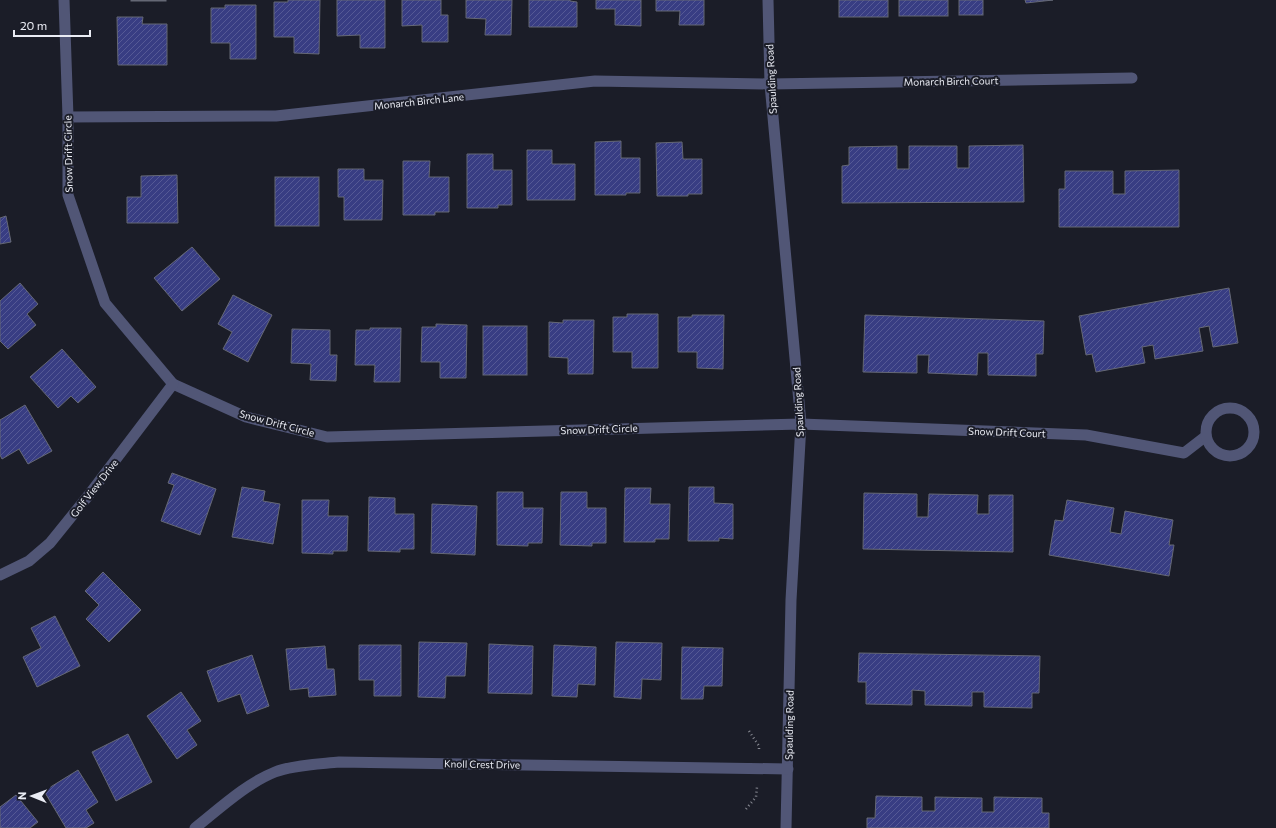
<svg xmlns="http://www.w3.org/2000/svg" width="1276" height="828" font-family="Commissioner,sans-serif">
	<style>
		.building { fill: url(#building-hatch); stroke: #656875 }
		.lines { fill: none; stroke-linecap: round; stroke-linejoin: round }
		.path { stroke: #888a93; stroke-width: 2.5; stroke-dasharray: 1 3; stroke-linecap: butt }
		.minor { stroke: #515676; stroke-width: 11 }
		.labels { text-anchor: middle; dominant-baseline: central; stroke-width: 4; stroke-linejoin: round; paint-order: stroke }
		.street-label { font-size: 10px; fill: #eaecf4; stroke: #1b1d28 }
	</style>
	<defs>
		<pattern id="building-hatch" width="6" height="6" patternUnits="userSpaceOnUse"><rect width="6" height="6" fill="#383d83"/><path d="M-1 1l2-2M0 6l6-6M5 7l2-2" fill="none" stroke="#555995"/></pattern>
	</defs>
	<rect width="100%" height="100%" fill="#1b1d28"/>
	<g class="building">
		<rect x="131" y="0" width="35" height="1"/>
		<path d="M 288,0 L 320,0 L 319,54 L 294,53 L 294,37 L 274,37 L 274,2 L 288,2 Z"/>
		<path d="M 337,0 L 385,0 L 385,48 L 360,48 L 360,35 L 337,36 Z"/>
		<path d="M 402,0 L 441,0 L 441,15 L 448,15 L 448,42 L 422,42 L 422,25 L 402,26 Z"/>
		<path d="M 466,0 L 512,0 L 511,35 L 485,35 L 486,19 L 466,18 Z"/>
		<path d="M 529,0 L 570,0 L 570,1 L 577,2 L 577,27 L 529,27 Z"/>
		<path d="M 596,0 L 641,0 L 641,26 L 615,25 L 615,9 L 596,9 Z"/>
		<path d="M 656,0 L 704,0 L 704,25 L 679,25 L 680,11 L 656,11 Z"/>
		<rect x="839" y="0" width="49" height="17"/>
		<rect x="899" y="0" width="49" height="16"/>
		<rect x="959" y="0" width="24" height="15"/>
		<path d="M 1025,0 L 1053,0 L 1026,3 Z"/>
		<path d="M 225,5 L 256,5 L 256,59 L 230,59 L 230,43 L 211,43 L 211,8 L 225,8 Z"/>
		<path d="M 117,17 L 143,17 L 142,24 L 167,24 L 167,65 L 118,65 Z"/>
		<path d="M 621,141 L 621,158 L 640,158 L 640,193 L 626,193 L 626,195 L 595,195 L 595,142 Z"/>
		<path d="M 682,142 L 683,159 L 702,159 L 702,194 L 688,194 L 688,196 L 657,196 L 656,143 Z"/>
		<path d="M 1023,145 L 1024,202 L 842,203 L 842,166 L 849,165 L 849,147 L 897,146 L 897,169 L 909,169 L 909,146 L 957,146 L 957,168 L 969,168 L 969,146 Z"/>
		<path d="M 527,150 L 552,150 L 552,164 L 575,164 L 575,200 L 527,200 Z"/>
		<path d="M 467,154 L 493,154 L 493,170 L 512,170 L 512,205 L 498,205 L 498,208 L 467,208 Z"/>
		<path d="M 403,161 L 430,161 L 429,177 L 449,177 L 449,212 L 435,212 L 435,215 L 403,215 Z"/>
		<path d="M 338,169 L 364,169 L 364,180 L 383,180 L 382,220 L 344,220 L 344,197 L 338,197 Z"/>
		<path d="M 1179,170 L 1179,227 L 1059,227 L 1059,189 L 1065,189 L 1065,171 L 1113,171 L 1113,194 L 1125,194 L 1125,171 Z"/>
		<path d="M 177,175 L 178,223 L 127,223 L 127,197 L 141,197 L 141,176 Z"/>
		<rect x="275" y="177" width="44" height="49"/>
		<path d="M 6,216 L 11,242 L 0,244 L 0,218 Z"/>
		<path d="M 192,247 L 220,279 L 182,311 L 154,278 Z"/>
		<path d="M 20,283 L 38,304 L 27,314 L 36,325 L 8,349 L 0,341 L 0,301 Z"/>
		<path d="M 1229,288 L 1238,343 L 1213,347 L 1209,326 L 1199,328 L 1203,351 L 1155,359 L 1153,345 L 1142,347 L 1145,363 L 1096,372 L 1092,354 L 1086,355 L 1079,316 Z"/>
		<path d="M 233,295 L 272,315 L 248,362 L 223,349 L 232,332 L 218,324 Z"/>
		<path d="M 627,314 L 658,314 L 658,368 L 632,368 L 632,352 L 613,352 L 613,317 L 627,317 Z"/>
		<path d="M 692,315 L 724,315 L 723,369 L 697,368 L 697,352 L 678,352 L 678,317 L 692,317 Z"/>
		<path d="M 865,315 L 1044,321 L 1043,354 L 1036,354 L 1036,376 L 988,375 L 988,353 L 978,353 L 977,375 L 928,373 L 929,355 L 917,355 L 917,373 L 863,372 Z"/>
		<path d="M 563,320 L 594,320 L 593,374 L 568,374 L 568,358 L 549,357 L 549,322 L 563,323 Z"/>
		<path d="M 436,324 L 467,325 L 466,378 L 440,378 L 440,362 L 421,362 L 422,327 L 436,327 Z"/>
		<rect x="483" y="326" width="44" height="49"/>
		<path d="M 370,328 L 401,328 L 400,382 L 374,382 L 375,365 L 355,365 L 356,330 L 370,330 Z"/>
		<path d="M 292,329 L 330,330 L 330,355 L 337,355 L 336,381 L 310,380 L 311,364 L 291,363 Z"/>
		<path d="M 62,349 L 96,387 L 78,403 L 71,396 L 58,408 L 30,377 Z"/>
		<path d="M 25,405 L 52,451 L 28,464 L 19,449 L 2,459 L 0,455 L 0,420 Z"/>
		<path d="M 172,473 L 216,489 L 200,535 L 161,521 L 174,485 L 168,483 Z"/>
		<path d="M 242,487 L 265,491 L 263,501 L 280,504 L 273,544 L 232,537 Z"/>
		<path d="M 689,487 L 714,487 L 714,503 L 733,504 L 733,539 L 719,538 L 719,541 L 688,541 Z"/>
		<path d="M 625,488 L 651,488 L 650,504 L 670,504 L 669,539 L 655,539 L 655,542 L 624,542 Z"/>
		<path d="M 497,492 L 523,492 L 523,508 L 543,508 L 542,543 L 528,543 L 528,546 L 497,545 Z"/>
		<path d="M 561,492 L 587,492 L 587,508 L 606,508 L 606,543 L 592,543 L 592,546 L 560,545 Z"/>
		<path d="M 864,493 L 917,494 L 917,517 L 928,517 L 929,494 L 978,495 L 977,514 L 989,514 L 989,495 L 1013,495 L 1013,552 L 863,549 Z"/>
		<path d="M 369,497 L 395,498 L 395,514 L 414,514 L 414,549 L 400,549 L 400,552 L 368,551 Z"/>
		<path d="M 302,500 L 329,500 L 328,516 L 348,516 L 347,551 L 333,551 L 333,554 L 302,553 Z"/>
		<path d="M 1067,500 L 1114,508 L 1110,532 L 1121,534 L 1125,511 L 1173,520 L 1169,545 L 1174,545 L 1169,576 L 1049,555 L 1055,520 L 1063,521 Z"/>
		<path d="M 432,504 L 477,506 L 475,555 L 431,553 Z"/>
		<path d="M 103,572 L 141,610 L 109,642 L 86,619 L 99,605 L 85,591 Z"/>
		<path d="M 55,616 L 80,666 L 37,687 L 23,657 L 41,648 L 31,628 Z"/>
		<path d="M 419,642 L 467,643 L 465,676 L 446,676 L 445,698 L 418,697 Z"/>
		<path d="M 616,642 L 662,643 L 661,680 L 642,679 L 641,699 L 614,697 Z"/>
		<path d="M 489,644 L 533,646 L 532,694 L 488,693 Z"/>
		<path d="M 359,645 L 401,645 L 401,696 L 374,696 L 374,680 L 359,680 Z"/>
		<path d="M 554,645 L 596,647 L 595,685 L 578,684 L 577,697 L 552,696 Z"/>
		<path d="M 325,646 L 327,669 L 334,669 L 336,695 L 309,697 L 308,688 L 290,690 L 286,649 Z"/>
		<path d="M 682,647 L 723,648 L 722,686 L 704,686 L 703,699 L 681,699 Z"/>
		<path d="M 859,653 L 1040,656 L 1039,693 L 1032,693 L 1032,708 L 984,707 L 984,692 L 972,692 L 972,706 L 925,705 L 925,691 L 912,690 L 912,705 L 866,704 L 866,682 L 858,682 Z"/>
		<path d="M 252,655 L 269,706 L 247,714 L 240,694 L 218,702 L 207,671 Z"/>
		<path d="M 181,692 L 201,721 L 187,730 L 197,745 L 177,759 L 147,716 Z"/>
		<path d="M 128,734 L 152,782 L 116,801 L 92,752 Z"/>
		<path d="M 78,770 L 98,802 L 86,810 L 94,823 L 86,828 L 66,828 L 44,791 Z"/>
		<path d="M 16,795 L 38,822 L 30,828 L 0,828 L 0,807 Z"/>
		<path d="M 876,796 L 922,797 L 922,811 L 935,811 L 935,797 L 982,798 L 982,812 L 994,812 L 994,797 L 1042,798 L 1042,813 L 1049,813 L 1049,828 L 867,828 L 867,818 L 875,818 Z"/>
	</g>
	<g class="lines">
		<g class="path">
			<path d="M 749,731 L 759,746 L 759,750"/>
			<path d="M 746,809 L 756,797 L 757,787"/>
		</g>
		<g class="minor">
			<path d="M 64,0 L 68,117 L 68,195 L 105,303 L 173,384 L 246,417 L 327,437 L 801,424 L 1086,435 L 1184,453 L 1206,436"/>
			<path d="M 768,0 L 770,84 L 801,424 L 791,600 L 786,828"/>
			<path d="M 68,117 L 276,116 L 595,81 L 770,84 L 1132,78"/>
			<circle cx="1230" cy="432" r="24"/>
			<path d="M 0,575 L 29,561 L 50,543 L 88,496 L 173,384"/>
			<path d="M 195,828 C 219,809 247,783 275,772 C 292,765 321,764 339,762 L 788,769"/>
		</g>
	</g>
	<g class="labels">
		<g class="street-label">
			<text transform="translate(771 79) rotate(-93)">Spaulding Road</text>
			<text transform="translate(951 81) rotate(-1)">Monarch Birch Court</text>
			<text transform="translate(419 101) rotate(-6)">Monarch Birch Lane</text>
			<text transform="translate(68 154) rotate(-91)">Snow Drift Circle</text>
			<text transform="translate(798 402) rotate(-93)">Spaulding Road</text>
			<text transform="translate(277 423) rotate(15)">Snow Drift Circle</text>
			<text transform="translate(599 429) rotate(-2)">Snow Drift Circle</text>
			<text transform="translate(1007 432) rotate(2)">Snow Drift Court</text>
			<text transform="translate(94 488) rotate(-52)">Golf View Drive</text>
			<text transform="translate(789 725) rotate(-89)">Spaulding Road</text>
			<text transform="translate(482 764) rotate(1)">Knoll Crest Drive</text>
		</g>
	</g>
	<g transform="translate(32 796) rotate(271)" stroke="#1b1d28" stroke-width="3" paint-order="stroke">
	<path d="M0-3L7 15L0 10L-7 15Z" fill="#eaecf4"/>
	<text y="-6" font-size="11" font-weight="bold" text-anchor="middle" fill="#eaecf4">N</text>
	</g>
	<path d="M14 30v6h76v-6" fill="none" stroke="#eaecf4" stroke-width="2"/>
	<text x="20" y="30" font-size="12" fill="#eaecf4" stroke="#1b1d28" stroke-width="3" paint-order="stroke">20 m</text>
</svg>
